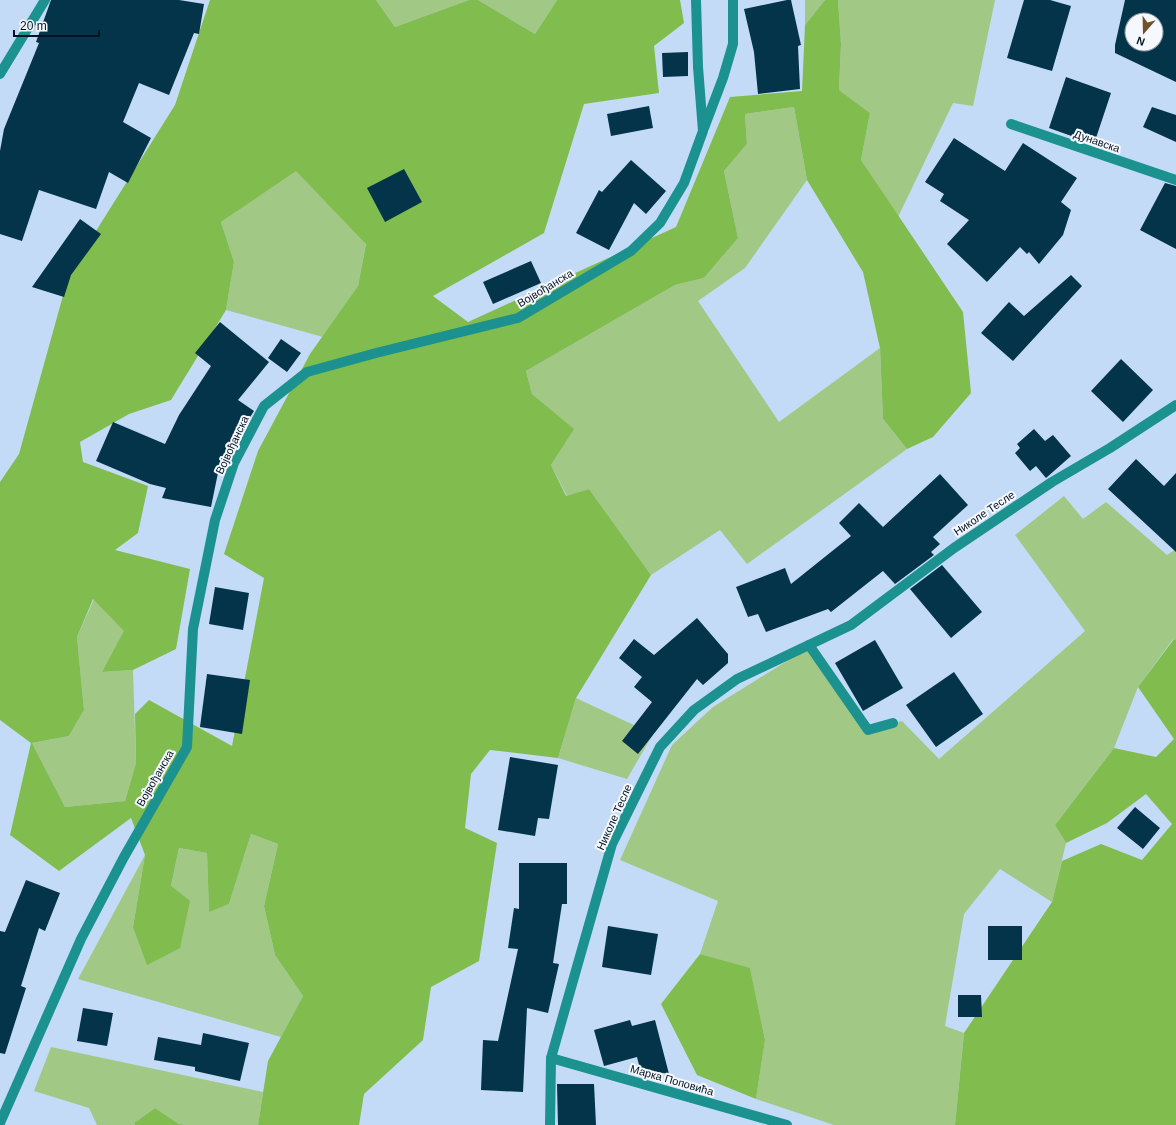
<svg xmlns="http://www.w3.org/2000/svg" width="1176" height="1125" font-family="Helvetica,sans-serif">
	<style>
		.green { fill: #a2c886 }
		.forest { fill: #81bc4e; fill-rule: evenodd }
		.building { fill: #033449; fill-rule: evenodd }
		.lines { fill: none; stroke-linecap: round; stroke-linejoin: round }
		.service { stroke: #1b928f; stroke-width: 10 }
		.minor { stroke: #1b928f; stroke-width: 10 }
		.tertiary { stroke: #1b928f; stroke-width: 10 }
		.labels { text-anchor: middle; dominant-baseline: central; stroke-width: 4; stroke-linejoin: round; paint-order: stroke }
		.street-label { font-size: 11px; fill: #051222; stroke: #f5f9fe }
	</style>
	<rect width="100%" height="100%" fill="#c3dbf6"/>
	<g class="green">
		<path d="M 376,0 L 469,0 L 395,27 Z"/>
		<path d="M 478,0 L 557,0 L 535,34 Z"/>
		<path d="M 805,0 L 825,0 L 805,25 Z"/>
		<path d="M 838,0 L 995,0 L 973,106 L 953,103 L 898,217 L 861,160 L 870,113 L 839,90 L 841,44 Z"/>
		<path d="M 794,107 L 807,180 L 745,268 L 698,301 L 779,422 L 880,348 L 883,419 L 907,449 L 747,564 L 720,530 L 651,575 L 589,489 L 567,496 L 551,465 L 573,429 L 532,394 L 526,371 L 675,285 L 704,278 L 738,238 L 724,171 L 747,144 L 745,114 Z"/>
		<path d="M 296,170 L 366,243 L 358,286 L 323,337 L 226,310 L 234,262 L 221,222 Z"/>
		<path d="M 1064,496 L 1083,519 L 1106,502 L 1167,555 L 1176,549 L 1176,640 L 1173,639 L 1138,687 L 1114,748 L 1055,825 L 1066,843 L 1052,902 L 1000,869 L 964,914 L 945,1026 L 964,1033 L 955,1125 L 834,1125 L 756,1099 L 765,1040 L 750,969 L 700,954 L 718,901 L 620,860 L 672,745 L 713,707 L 808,648 L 867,730 L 902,721 L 939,759 L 1085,631 L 1015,535 Z"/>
		<path d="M 94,599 L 125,631 L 102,672 L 133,670 L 136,763 L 125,801 L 65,807 L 32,743 L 69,736 L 84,710 L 77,637 Z"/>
		<path d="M 576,698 L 653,734 L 627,779 L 558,758 Z"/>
		<path d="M 251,834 L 278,844 L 264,906 L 275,955 L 303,996 L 281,1037 L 78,979 L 145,855 L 133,927 L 171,886 L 179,848 L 207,853 L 209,911 L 229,904 Z"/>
		<path d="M 51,1047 L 263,1092 L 258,1125 L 188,1125 L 179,1124 L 155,1108 L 134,1123 L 135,1125 L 97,1125 L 89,1108 L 34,1091 Z"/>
	</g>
	<g class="forest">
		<path d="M 210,0 L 376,0 L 395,27 L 469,0 L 478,0 L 535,34 L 557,0 L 680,0 L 684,23 L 654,46 L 659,93 L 584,104 L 544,233 L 433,296 L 468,322 L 676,227 L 730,97 L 802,91 L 805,25 L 825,0 L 838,0 L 841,44 L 839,90 L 870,113 L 861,160 L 963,312 L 971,393 L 933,437 L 907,449 L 883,419 L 880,348 L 863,272 L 807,180 L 794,107 L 745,114 L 747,144 L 724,171 L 738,238 L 704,278 L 675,285 L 526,371 L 532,394 L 574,429 L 551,465 L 566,496 L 589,489 L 651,575 L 576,698 L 558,758 L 490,750 L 471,774 L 465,828 L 497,843 L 479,961 L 431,987 L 423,1040 L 364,1094 L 359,1125 L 258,1125 L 268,1061 L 303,996 L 275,955 L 264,906 L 278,844 L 251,834 L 229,904 L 209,912 L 207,853 L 179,848 L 171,886 L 190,901 L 180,948 L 147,965 L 133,927 L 145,855 L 131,818 L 59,871 L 10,835 L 31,743 L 0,720 L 0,482 L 19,454 L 69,274 L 175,105 ZM 296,171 L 366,244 L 358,286 L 310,354 L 258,451 L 224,554 L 264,578 L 232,746 L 149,700 L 135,714 L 136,763 L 125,801 L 65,807 L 32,743 L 69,736 L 84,710 L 77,637 L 93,599 L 124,631 L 102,672 L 133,670 L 176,649 L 190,569 L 115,550 L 138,533 L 148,486 L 83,462 L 80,442 L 129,414 L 171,400 L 226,310 L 234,262 L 221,222 Z"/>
		<path d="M 1174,639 L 1176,640 L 1176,1125 L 955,1125 L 964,1033 L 1052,902 L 1062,861 L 1101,844 L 1142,860 L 1172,824 L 1146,794 L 1107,823 L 1066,843 L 1055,825 L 1114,748 L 1156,757 L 1174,739 L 1138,687 Z"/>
		<path d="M 700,954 L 750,968 L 765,1040 L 756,1099 L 697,1075 L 661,1004 Z"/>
		<path d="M 155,1108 L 179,1124 L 188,1125 L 135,1125 L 134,1123 Z"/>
	</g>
	<g class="building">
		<path d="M 51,0 L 179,0 L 204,4 L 199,34 L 194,33 L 169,95 L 139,83 L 123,122 L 151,138 L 128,183 L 109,172 L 96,209 L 39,190 L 22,241 L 0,234 L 0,151 L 4,129 L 39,43 L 36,42 Z"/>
		<path d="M 787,0 L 791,0 L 801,45 L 798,46 L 800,89 L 758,94 L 754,52 L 744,9 Z"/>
		<path d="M 1024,0 L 1050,0 L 1071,6 L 1052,71 L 1007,58 Z"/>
		<path d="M 1125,0 L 1176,0 L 1176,82 L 1115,53 L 1115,45 ZM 1132,20 L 1156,20 L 1156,44 L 1132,44 Z"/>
		<path d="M 688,52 L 688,76 L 663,77 L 662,53 Z"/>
		<path d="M 1066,77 L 1111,93 L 1094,144 L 1049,128 Z"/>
		<path d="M 649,106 L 653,128 L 611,136 L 607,114 Z"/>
		<path d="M 1152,107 L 1176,115 L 1176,142 L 1143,127 Z"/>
		<path d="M 954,138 L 1005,171 L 1023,143 L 1077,178 L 1061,202 L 1071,210 L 1063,235 L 1039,264 L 1029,252 L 1027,254 L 1020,247 L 987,282 L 947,244 L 969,220 L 940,201 L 944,194 L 925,182 Z"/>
		<path d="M 631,160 L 666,191 L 646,214 L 634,203 L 609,250 L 576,233 L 599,190 L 602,192 Z"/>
		<path d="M 404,169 L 422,202 L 385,222 L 367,188 Z"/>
		<path d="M 1165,183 L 1176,186 L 1176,249 L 1140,230 Z"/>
		<path d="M 80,219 L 101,234 L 71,275 L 64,297 L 32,287 Z"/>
		<path d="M 531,261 L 541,283 L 493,304 L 483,282 Z"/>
		<path d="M 1071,275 L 1082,286 L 1013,361 L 981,333 L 1009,302 L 1024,316 Z"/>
		<path d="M 220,322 L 269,362 L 238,400 L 254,411 L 220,463 L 211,507 L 162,498 L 166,488 L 150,484 L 96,461 L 113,422 L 165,444 L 179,415 L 211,366 L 195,353 Z"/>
		<path d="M 281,339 L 301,353 L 287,372 L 268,358 Z"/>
		<path d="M 1121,359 L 1153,390 L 1123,422 L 1091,391 Z"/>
		<path d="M 1034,429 L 1045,441 L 1053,435 L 1071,456 L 1046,478 L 1036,466 L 1030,471 L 1015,453 L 1020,448 L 1017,444 Z"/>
		<path d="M 1136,459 L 1164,486 L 1176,473 L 1176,552 L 1108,489 Z"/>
		<path d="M 940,474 L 968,505 L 933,537 L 940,544 L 931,552 L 934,555 L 895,584 L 883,571 L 831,612 L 828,609 L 766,632 L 758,614 L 748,617 L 736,587 L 785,568 L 791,584 L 851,536 L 839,523 L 859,503 L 883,527 Z"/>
		<path d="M 942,565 L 982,612 L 951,638 L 910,589 Z"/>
		<path d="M 215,587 L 249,593 L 243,630 L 209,624 Z"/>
		<path d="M 697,618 L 728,654 L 728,663 L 703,685 L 697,679 L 638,754 L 622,741 L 652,702 L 634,687 L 642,677 L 619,658 L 634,639 L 654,655 Z"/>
		<path d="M 875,640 L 903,688 L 863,711 L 835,663 Z"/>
		<path d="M 954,672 L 983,714 L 936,747 L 906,705 Z"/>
		<path d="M 207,674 L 250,680 L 242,734 L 200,727 Z"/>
		<path d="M 510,757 L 558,765 L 549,819 L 538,818 L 535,836 L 498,830 Z"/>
		<path d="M 1135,807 L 1160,828 L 1143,849 L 1117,828 Z"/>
		<path d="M 519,863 L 567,863 L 567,904 L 562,904 L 553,963 L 559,964 L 548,1013 L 527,1008 L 523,1092 L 481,1090 L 483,1040 L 498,1041 L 518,949 L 508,948 L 514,908 L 519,909 Z"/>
		<path d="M 26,880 L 60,893 L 45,931 L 39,928 L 21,986 L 26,988 L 5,1054 L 0,1053 L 0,931 L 5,932 Z"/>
		<path d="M 608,926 L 658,934 L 651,975 L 602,967 Z"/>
		<rect x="988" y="926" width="34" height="34"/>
		<path d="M 958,995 L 981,995 L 982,1017 L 958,1017 Z"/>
		<path d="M 83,1008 L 113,1013 L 107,1046 L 77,1041 Z"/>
		<path d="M 630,1020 L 632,1026 L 655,1020 L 669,1074 L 640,1069 L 637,1057 L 604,1066 L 594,1030 Z"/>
		<path d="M 203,1033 L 249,1043 L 240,1081 L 195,1071 L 195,1067 L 154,1060 L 158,1037 L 201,1045 Z"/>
		<path d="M 557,1084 L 594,1084 L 596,1125 L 558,1125 Z"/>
	</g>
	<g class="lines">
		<path class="service" d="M 809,645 L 868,730 L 893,723"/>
		<g class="minor">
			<path d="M 1011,124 L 1176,180"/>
			<path d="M 704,128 L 723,78 L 733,44 L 733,0"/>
			<path d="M 551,1058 L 787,1125"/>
			<path d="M 0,1123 L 81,939 L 124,857 L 187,747 L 193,629 L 215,520 L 234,463 L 264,406 L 307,372 L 376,353 L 518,318 L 631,251 L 660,223 L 684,183 L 703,131 L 698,67 L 696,0"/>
			<path d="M 550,1125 L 551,1058 L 612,844 L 660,747 L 694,710 L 737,679 L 851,625 L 954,548 L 1052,482 L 1110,448 L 1176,405"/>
		</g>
		<path class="tertiary" d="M 0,74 L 45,0"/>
	</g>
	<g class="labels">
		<g class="street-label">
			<text transform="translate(1097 141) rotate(19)">Дунавска</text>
			<text transform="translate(545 288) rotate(-31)">Војвођанска</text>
			<text transform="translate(232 445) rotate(-65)">Војвођанска</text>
			<text transform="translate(984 513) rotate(-34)">Николе Тесле</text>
			<text transform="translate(155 778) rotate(-60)">Војвођанска</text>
			<text transform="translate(614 817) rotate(-66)">Николе Тесле</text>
			<text transform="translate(672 1080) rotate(16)">Марка Поповића</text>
		</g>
	</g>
	<g transform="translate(1144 32) rotate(200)"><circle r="19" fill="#f5f9fe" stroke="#959da6"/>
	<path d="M0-3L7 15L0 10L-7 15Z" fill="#715227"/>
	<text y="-6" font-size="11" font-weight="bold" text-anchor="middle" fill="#051222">N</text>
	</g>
	<path d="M14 30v6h85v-6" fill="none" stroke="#051222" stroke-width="2"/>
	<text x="20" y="30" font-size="12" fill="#051222" stroke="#f5f9fe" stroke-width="3" paint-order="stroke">20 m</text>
</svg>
